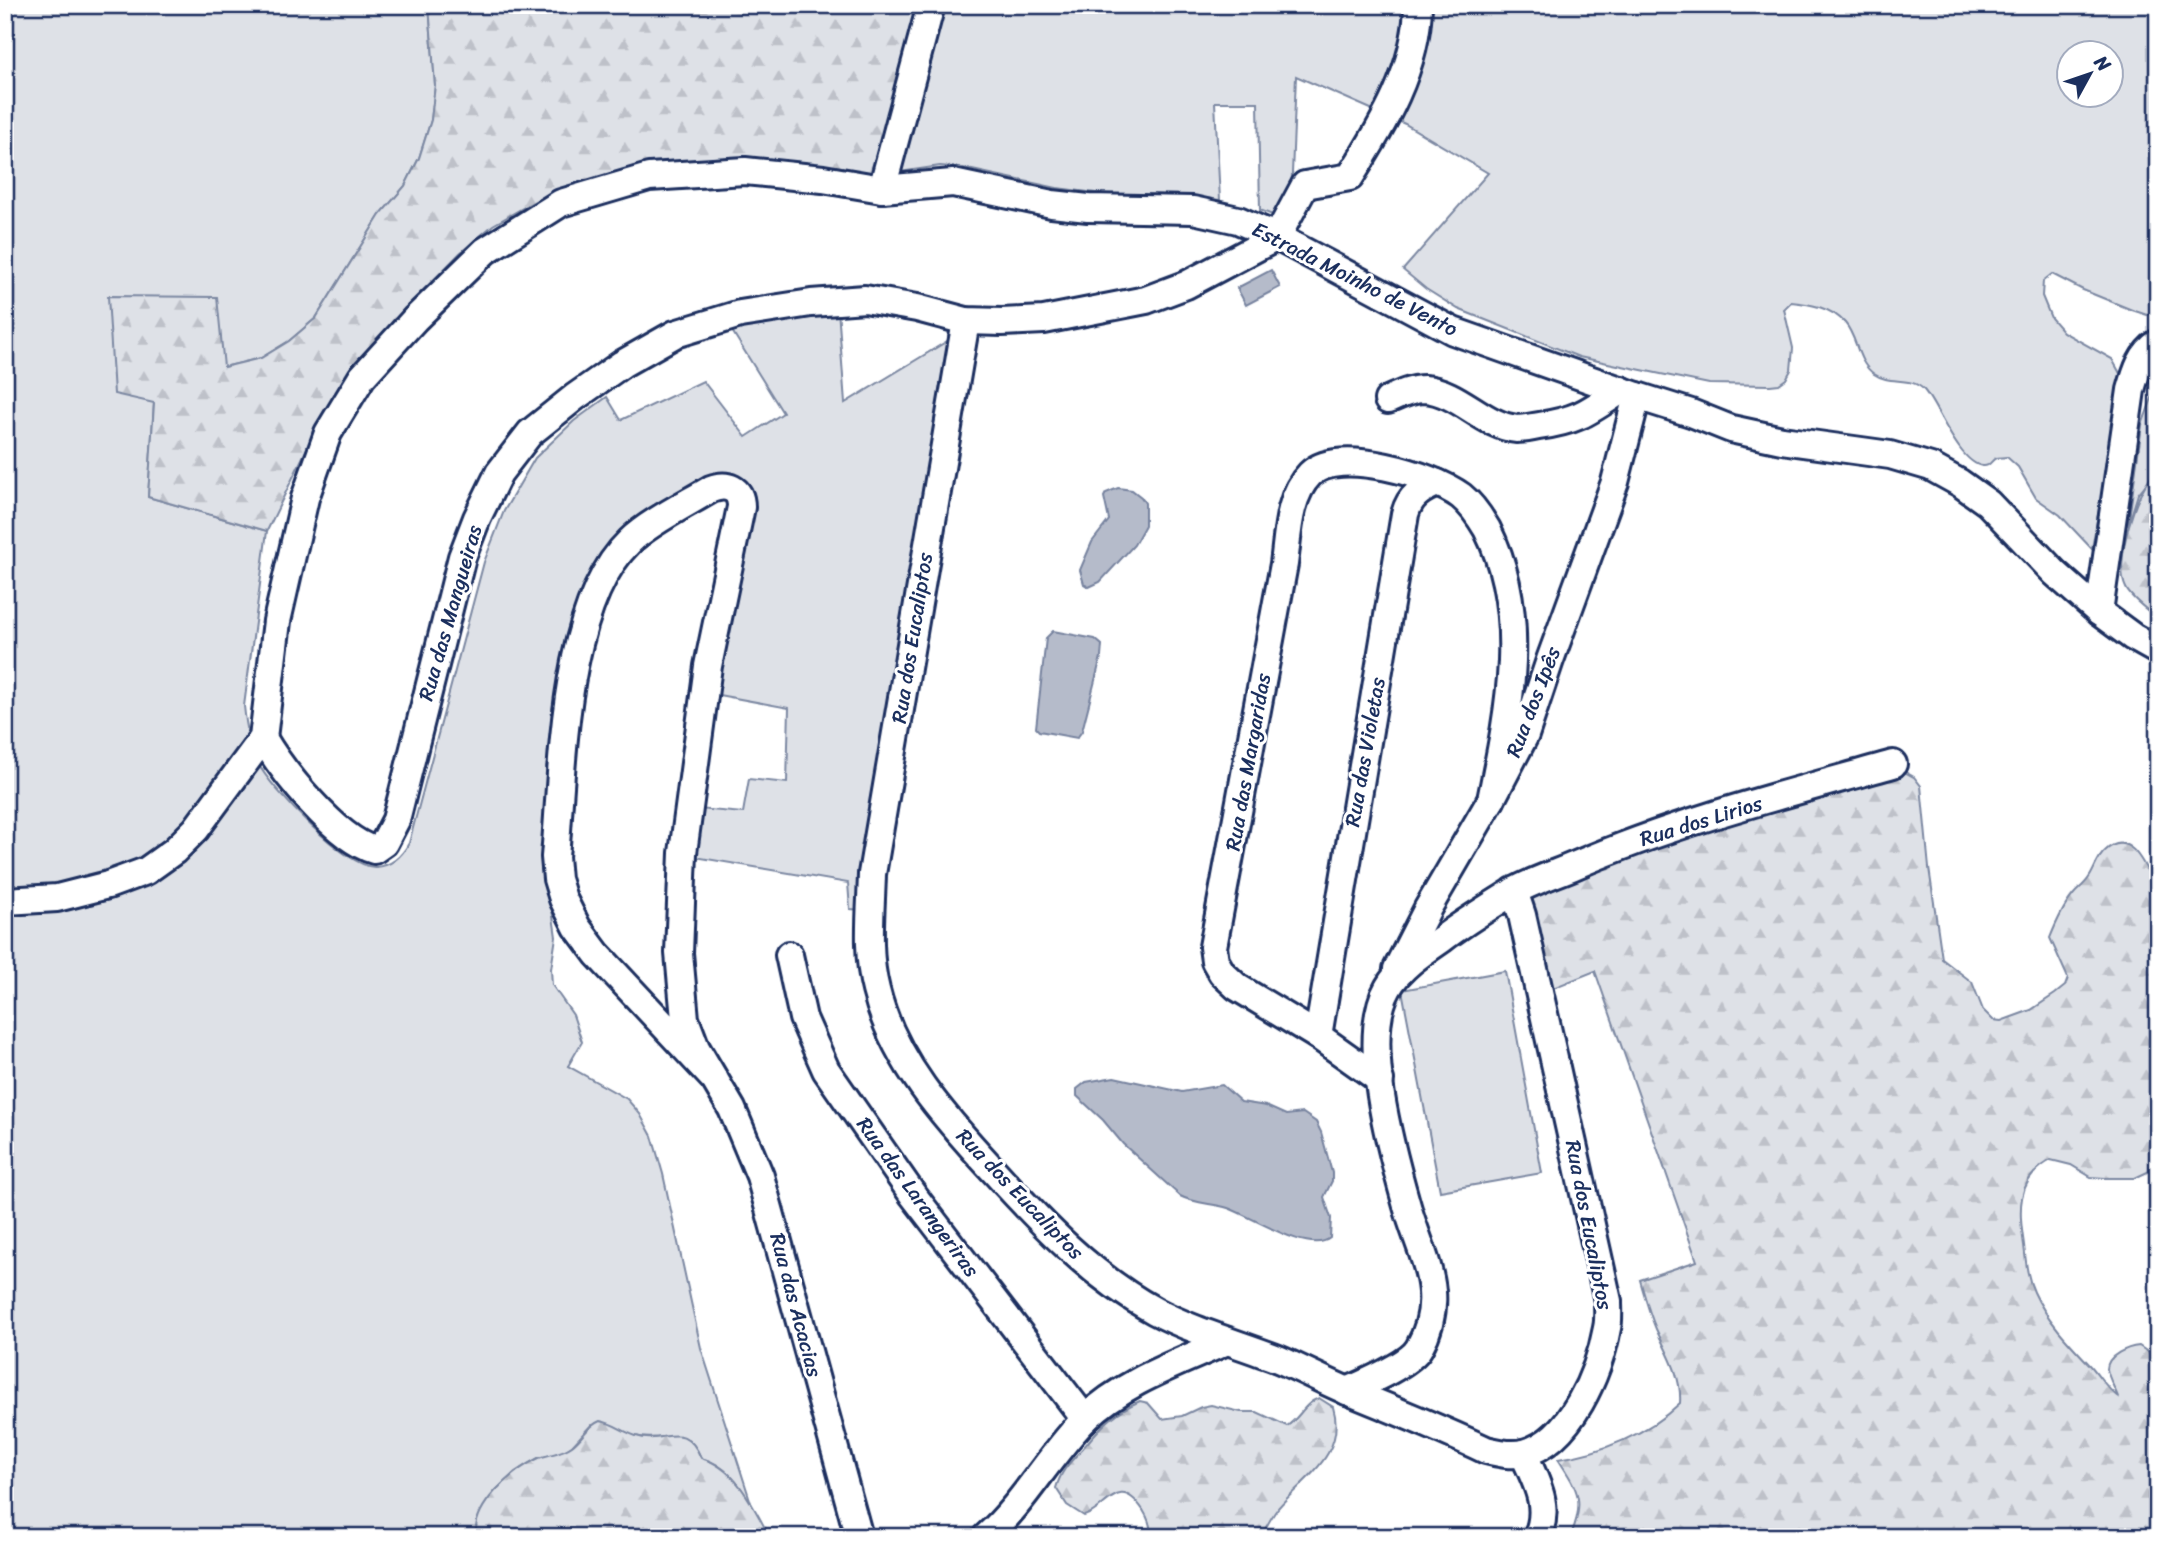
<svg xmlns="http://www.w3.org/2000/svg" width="2163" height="1542" font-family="Sriracha,sans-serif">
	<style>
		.grass { fill: #dee1e7; stroke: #7c88a2; stroke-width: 2; fill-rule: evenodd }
		.forest { fill: url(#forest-firs); stroke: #7c88a2; stroke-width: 2 }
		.water { fill: #b5bbca; stroke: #77839f; stroke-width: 2 }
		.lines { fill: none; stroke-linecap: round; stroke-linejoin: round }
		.minor-casing { stroke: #1b2f5e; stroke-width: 32 }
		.minor { stroke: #fff; stroke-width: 26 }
		.labels { text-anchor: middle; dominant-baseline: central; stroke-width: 6; stroke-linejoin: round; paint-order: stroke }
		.street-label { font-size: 21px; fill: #1b2f5e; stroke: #fff }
	</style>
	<defs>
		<pattern id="forest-firs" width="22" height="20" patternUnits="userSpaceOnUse" patternTransform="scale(1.75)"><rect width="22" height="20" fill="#dee1e7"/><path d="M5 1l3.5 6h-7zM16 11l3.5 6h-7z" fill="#bec1c9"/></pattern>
	</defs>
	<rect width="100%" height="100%" fill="#fff"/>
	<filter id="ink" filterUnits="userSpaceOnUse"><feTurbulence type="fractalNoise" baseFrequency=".0143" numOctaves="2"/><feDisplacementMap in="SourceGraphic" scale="14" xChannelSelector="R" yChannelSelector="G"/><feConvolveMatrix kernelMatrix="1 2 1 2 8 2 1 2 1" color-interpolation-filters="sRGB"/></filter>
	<g filter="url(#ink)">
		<g class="grass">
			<path d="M 5,5 L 429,5 L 435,85 L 431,120 L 419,158 L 405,186 L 380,215 L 316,318 L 289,341 L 261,358 L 224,367 L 154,402 L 148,497 L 267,531 L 244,706 C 246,726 249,745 258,763 C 270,788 348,870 376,867 C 392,866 402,856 409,843 L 484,562 L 504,511 L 535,458 L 574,421 L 607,397 L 621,420 L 703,381 L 746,437 L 783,413 L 729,326 L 838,309 L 845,403 L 954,337 L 864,910 L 850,909 L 848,883 L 695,857 L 699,809 L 743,813 L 749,779 L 787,783 L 789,708 L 713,694 L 743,543 L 721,474 L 709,475 L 695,482 L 640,518 L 618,536 L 599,558 L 573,618 L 558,681 L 553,752 L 546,766 L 549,786 L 550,895 L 556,937 L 551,969 L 552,985 L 573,1015 L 582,1042 L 568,1066 L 627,1099 L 640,1114 L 652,1136 L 663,1174 L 701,1348 L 752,1506 C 739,1484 727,1465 701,1458 C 686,1422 668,1442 640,1437 C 623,1434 607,1429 591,1425 L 572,1446 L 559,1454 L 538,1458 L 515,1472 L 496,1490 L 475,1533 L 477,1537 L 5,1537 Z"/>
			<path d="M 916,5 L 2158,5 L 2158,312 L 2147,315 L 2132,310 L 2083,290 L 2052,274 L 2043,281 L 2042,296 L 2051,318 L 2063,332 L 2112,359 L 2122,377 L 2092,549 L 2060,515 L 2036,498 L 2018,467 L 2007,457 C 2003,458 2000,457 1996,458 C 1991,460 1990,467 1983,466 C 1959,464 1938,406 1924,390 C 1912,376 1889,385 1874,374 C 1856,361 1858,338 1845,323 C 1831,307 1810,304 1791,302 L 1784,309 L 1793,348 L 1791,370 L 1786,379 L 1779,384 L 1770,385 L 1709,384 L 1579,357 L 1458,309 L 1426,289 L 1403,270 L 1488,173 L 1405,124 L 1296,76 L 1290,222 L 1260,210 L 1258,102 L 1215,102 L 1220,200 L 1194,197 L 1135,203 L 1111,195 L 1057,188 L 963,168 L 940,166 L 893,173 L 923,7 ZM 2068,52 L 2110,52 L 2110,94 L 2068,94 Z"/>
			<path d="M 2158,382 L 2158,469 L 2138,494 L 2128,526 L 2142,425 Z"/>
			<path d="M 1505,971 L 1542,1173 L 1440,1191 L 1402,990 Z"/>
		</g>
		<g class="forest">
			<path d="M 429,5 L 916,5 L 923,7 L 877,182 L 755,160 L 725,158 L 682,162 L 578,184 L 537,200 L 493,225 L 460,253 L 420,294 L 346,382 L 314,434 L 267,531 L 148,497 L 154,403 L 114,394 L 108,296 L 217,297 L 224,367 L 261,358 L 289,341 L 316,318 L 380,215 L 405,186 L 419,158 L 431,120 L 435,85 Z"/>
			<path d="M 2158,469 L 2158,619 C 2148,610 2131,599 2126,588 C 2113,563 2136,486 2158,469 Z"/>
			<path d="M 1903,771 L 1914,777 L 1921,786 L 1929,868 L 1942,959 L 1972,982 L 1983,1010 L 1993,1020 L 2001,1021 L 2031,1010 L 2055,994 L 2065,986 L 2068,978 L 2050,938 C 2056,923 2063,907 2073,895 C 2078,889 2084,885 2088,879 C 2095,870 2096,859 2105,851 C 2132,825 2148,874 2158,892 L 2158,1167 L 2135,1178 L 2105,1178 L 2091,1177 L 2071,1165 L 2051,1160 C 2015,1180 2019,1211 2024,1245 C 2026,1262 2027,1277 2034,1292 C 2046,1319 2070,1344 2090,1365 C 2100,1376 2106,1388 2118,1397 C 2115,1389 2108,1377 2107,1369 C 2107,1355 2128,1347 2139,1346 L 2158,1359 L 2158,1537 L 1570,1537 C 1586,1501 1578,1490 1558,1459 C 1601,1453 1648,1434 1680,1403 C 1682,1376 1667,1353 1656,1329 C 1649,1313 1645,1297 1640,1280 L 1697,1261 L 1595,971 L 1548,990 L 1525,895 L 1688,830 Z"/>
			<path d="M 1319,1398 L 1333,1407 C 1347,1454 1305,1477 1278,1508 C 1271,1517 1266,1527 1261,1537 L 1150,1537 C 1152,1528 1148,1518 1143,1510 C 1118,1473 1107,1510 1084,1516 L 1067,1505 L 1056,1488 C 1063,1465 1074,1460 1088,1442 C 1104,1423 1117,1411 1140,1401 L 1148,1403 L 1162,1419 L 1182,1416 L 1201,1407 L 1211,1405 L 1241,1412 L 1257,1412 L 1287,1426 C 1300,1418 1304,1403 1319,1398 Z"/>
			<path d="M 600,1421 C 614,1423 623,1432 636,1436 C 665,1446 683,1417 701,1458 C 737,1468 753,1507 770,1537 L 477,1537 C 469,1508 513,1470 537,1459 C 548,1454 561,1454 572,1446 C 583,1438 587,1426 600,1421 Z"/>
		</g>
		<g class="water">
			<path d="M 1271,270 L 1280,287 L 1246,305 L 1237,288 Z"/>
			<path d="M 1118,488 L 1132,490 L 1141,497 L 1145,503 L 1145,525 L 1134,545 L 1100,582 L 1089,587 L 1084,584 L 1080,570 L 1092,542 L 1109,520 L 1104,497 L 1106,493 Z"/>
			<path d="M 1053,631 L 1095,639 L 1102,645 L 1101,657 L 1082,731 L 1077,738 L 1039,731 L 1036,728 L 1046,638 Z"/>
			<path d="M 1114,1077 L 1182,1092 L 1222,1085 L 1241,1102 L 1266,1106 L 1286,1115 L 1303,1113 L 1316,1122 L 1321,1132 L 1332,1173 L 1332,1181 L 1324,1197 L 1331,1218 L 1330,1238 C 1309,1255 1251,1216 1228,1208 C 1212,1203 1195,1204 1180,1196 L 1123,1144 L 1103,1120 L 1077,1096 L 1077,1089 L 1086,1082 Z"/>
		</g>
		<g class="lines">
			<defs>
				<g id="minor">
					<path d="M 882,189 L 931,5"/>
					<path d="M 966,321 L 872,874 C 871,912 866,952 876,990 C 893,1060 945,1118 993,1170 C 1041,1223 1091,1276 1155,1311 C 1195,1332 1237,1343 1278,1359 C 1302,1369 1326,1382 1350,1392 C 1396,1411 1442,1429 1486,1450 C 1498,1453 1511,1456 1524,1453 C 1571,1441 1599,1372 1607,1328 C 1609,1320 1608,1310 1608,1301 L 1522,915 L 1514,891"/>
					<path d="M 1388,400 C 1399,395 1411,389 1424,389 C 1459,391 1483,426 1517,429 C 1524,429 1532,427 1539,426 C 1579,420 1588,412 1621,390"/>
					<path d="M 2099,612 L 2131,390 C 2136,372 2141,354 2158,343"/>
					<path d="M 263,738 C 283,772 336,839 374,850 L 384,843 L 396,820 L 462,557 L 477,518 L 499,473 L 530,433 L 575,397 L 622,364 L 675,334 L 740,314 L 811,303 L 865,299 L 917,308 L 966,321 L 1002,322 L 1044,320 L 1146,300 L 1186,285 L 1277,237 L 1305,185 L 1350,177 C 1383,125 1417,69 1418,5"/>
					<path d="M 5,901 L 57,898 L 108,885 L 146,871 L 174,851 L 196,829 L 263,738 L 277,621 L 305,498 L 328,433 L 362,377 L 415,319 L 485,251 L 561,203 L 649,177 L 745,171 L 823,179 L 882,189 L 953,183 L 1052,204 L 1088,208 L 1193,210 L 1238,220 L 1277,237 L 1453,331 L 1637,396 L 1691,413 L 1731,429 L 1782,440 L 1890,455 L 1931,467 L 1960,483 L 1988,503 L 2055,573 L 2099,612 L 2133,637 L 2158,651"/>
					<path d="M 789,955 L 803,1018 L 826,1070 L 913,1195 L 1085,1419"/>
					<path d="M 1397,969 L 1428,908 L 1491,800 L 1525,735 L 1550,660 L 1615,482 L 1637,396"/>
					<path d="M 1318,1036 L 1405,514 C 1410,496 1420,490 1437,483"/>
					<path d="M 715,1080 L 597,954 L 577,927 L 563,899 L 557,879 L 555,857 C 563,767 562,606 630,541 C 648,523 688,503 711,489 C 727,483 741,488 741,507 L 708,666 L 683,853 L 679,953 L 685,1019 L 696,1048 L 732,1109 L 760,1176 L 859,1537"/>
					<path d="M 1380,1080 L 1318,1036 L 1237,987 L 1222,973 L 1215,961 L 1213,947 L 1284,564 C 1288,535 1288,496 1310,474 C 1338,446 1433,475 1461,496 C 1471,504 1480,517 1487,529 C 1530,614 1509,712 1491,800"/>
					<path d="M 1347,1391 C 1365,1383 1410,1364 1419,1348 C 1449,1294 1421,1257 1407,1206 C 1392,1153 1359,1038 1388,988 C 1399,968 1423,952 1442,939 C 1464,922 1489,907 1513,892 C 1532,881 1555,874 1576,865 C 1678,821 1786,794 1893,764"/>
					<path d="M 1523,1453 C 1536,1482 1551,1506 1537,1537"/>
					<path d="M 986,1537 C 1025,1502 1049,1455 1086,1418 C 1124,1381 1179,1363 1227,1341"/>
				</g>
			</defs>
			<use href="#minor" class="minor-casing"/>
			<use href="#minor" class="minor"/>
		</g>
	</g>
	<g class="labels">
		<g class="street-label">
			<text transform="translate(1355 279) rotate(27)">Estrada Moinho de Vento</text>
			<text transform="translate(450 613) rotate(-74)">Rua das Mangueiras</text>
			<text transform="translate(912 638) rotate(-81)">Rua dos Eucaliptos</text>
			<text transform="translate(1533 702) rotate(-69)">Rua dos Ipês</text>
			<text transform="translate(1365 752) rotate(-80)">Rua das Violetas</text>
			<text transform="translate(1248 762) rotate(-80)">Rua das Margaridas</text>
			<text transform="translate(1701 821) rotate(-17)">Rua dos Lirios</text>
			<text transform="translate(1020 1194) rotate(46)">Rua dos Eucaliptos</text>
			<text transform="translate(918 1197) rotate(54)">Rua das Larangeriras</text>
			<text transform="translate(1589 1225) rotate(79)">Rua dos Eucaliptos</text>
			<text transform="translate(796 1305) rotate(75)">Rua das Acacias</text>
		</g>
	</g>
	<rect width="2163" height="1542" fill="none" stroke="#fff" stroke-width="28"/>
	<rect x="14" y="14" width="2135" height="1514" fill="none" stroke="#1b2f5e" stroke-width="2.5" filter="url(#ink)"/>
	<g transform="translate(2090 74) rotate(50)"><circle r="33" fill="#ffffff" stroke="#a4acbf" stroke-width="2"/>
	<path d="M0-5L12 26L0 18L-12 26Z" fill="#1b2f5e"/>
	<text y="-10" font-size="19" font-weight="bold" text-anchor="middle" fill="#1b2f5e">N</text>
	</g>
</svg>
